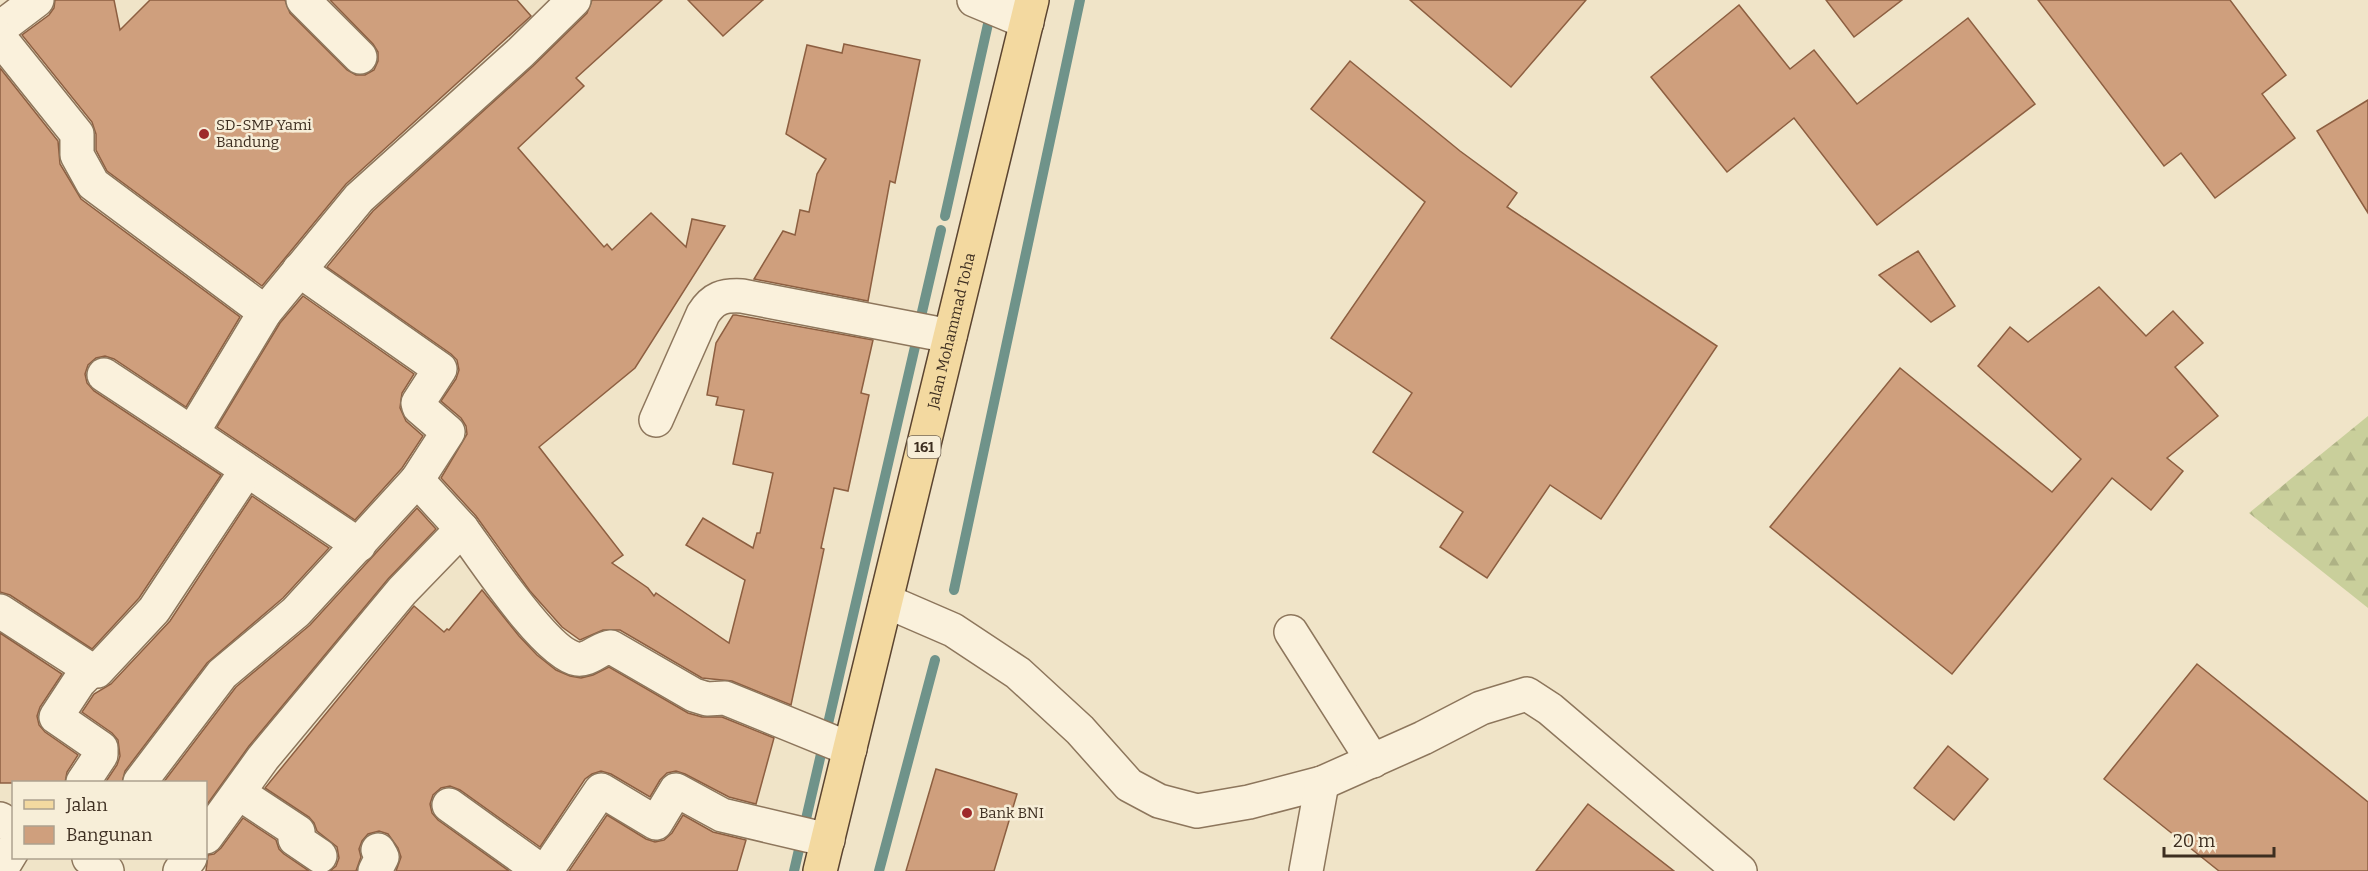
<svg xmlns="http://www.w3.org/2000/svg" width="2368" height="871" font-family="Bitter,serif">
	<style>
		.forest { fill: url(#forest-firs) }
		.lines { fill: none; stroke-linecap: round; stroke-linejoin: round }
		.stream { stroke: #6f938a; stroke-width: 10 }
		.building { fill: #cf9f7d; stroke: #8d5f41; stroke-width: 1.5 }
		.minor-casing { stroke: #8d765c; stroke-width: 36 }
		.major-casing { stroke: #5b4430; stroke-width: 36 }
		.minor { stroke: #faf1dc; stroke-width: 33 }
		.major { stroke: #f3d9a0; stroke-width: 33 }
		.poi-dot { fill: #9e2a2b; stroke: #f7eed8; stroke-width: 2 }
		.labels { text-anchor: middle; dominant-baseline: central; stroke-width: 5; stroke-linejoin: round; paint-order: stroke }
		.shield { fill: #f7eed8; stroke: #756857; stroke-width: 1.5 }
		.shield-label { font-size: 14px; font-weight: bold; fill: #3d2e20 }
		.poi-label { font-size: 15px; fill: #3d2e20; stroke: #f7eed8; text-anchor: start }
		.street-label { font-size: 15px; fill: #3d2e20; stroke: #f7eed8 }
	</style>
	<defs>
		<pattern id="forest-firs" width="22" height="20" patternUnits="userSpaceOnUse" patternTransform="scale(1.5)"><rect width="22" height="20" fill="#c9cf9b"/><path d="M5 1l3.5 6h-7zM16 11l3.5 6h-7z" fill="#aeb285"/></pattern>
	</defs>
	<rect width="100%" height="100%" fill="#f0e4c8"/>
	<path class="forest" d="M 2368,416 L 2368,608 L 2249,513 Z"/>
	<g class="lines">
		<g class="stream">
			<path d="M 945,216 L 990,15"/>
			<path d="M 919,325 L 941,230"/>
			<path d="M 954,590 L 1080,0"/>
			<path d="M 794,871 L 917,338"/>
			<path d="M 879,871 L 935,660"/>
		</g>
	</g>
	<g class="building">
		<path d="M 55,0 L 114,0 L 120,30 L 150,0 L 285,0 L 290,13 L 347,70 L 356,75 L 365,75 L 374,70 L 378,61 L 378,52 L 373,44 L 330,0 L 517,0 L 531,16 L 346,184 L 262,286 L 107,171 L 96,150 L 96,134 L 92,122 L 22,35 L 49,15 L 54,8 Z"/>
		<path d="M 592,0 L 662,0 L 576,78 L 584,86 L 518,148 L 604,247 L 607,244 L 612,250 L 651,213 L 686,247 L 692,219 L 725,226 L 635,368 L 539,447 L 623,555 L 612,563 L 648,588 L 654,596 L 656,593 L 729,643 L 745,580 L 686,545 L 703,518 L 753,548 L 757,533 L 760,533 L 773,473 L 733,464 L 744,410 L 716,405 L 718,397 L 707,395 L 716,343 L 733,315 L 736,315 L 873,340 L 861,393 L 869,395 L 848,491 L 834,488 L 821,548 L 824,549 L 791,705 L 732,681 L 702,678 L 620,630 L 603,630 L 580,640 L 562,627 L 530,591 L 476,516 L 441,478 L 467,434 L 466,426 L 461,418 L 441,401 L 456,379 L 459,370 L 457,360 L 451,354 L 327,267 L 373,211 L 533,66 L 587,13 Z"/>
		<path d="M 688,0 L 763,0 L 723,36 Z"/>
		<path d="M 1410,0 L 1586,0 L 1511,87 Z"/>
		<path d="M 1826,0 L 1902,0 L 1854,37 Z"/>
		<path d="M 2038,0 L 2230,0 L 2286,75 L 2262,94 L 2295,138 L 2215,198 L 2181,153 L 2164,166 Z"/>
		<path d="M 1739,5 L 1790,69 L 1814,50 L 1857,104 L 1968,18 L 2035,104 L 1877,225 L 1794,118 L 1727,172 L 1651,77 Z"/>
		<path d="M 844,44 L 920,60 L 895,183 L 890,181 L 868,301 L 754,279 L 783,231 L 795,235 L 800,210 L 809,212 L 817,174 L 826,159 L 786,134 L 807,45 L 842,53 Z"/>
		<path d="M 1350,61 L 1460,151 L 1517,193 L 1507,207 L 1717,346 L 1601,519 L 1550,485 L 1487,578 L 1440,547 L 1463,512 L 1373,452 L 1412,393 L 1331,338 L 1425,202 L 1311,109 Z"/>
		<path d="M 0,68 L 58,141 L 60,164 L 81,199 L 240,317 L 186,407 L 114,359 L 105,356 L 96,358 L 88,365 L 85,374 L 87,383 L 94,391 L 221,475 L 139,598 L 92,649 L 10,595 L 0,592 Z"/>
		<path d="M 2368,100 L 2368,213 L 2317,131 Z"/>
		<path d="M 1918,251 L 1955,306 L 1931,322 L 1879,275 Z"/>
		<path d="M 2099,287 L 2146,336 L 2173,311 L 2203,343 L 2175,367 L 2218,416 L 2167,458 L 2183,471 L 2151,510 L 2112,478 L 1952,674 L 1770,527 L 1900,368 L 2052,492 L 2081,459 L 1978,366 L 2010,327 L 2028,342 Z"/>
		<path d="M 303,296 L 414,374 L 402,393 L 400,408 L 406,421 L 423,436 L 402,468 L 355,520 L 217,427 L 280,323 Z"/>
		<path d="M 252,496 L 329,548 L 283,598 L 207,663 L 125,771 L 122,783 L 105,783 L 117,765 L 120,756 L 118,740 L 112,733 L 82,712 L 94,694 L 111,684 L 170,621 Z"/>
		<path d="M 417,508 L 436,529 L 388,579 L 249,746 L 206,806 L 206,783 L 163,783 L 236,687 L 310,625 Z"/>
		<path d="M 482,590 L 519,636 L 537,655 L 556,670 L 570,676 L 581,678 L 593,675 L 609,667 L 688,713 L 702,717 L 722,717 L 774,738 L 756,804 L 729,797 L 685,774 L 676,771 L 667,773 L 660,780 L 650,797 L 611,774 L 601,771 L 592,774 L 585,779 L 540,847 L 460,790 L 450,786 L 441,788 L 433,795 L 430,804 L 432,813 L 438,820 L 509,871 L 396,871 L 401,857 L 398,848 L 388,834 L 379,831 L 368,834 L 362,841 L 359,849 L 361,857 L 356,871 L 330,871 L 336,866 L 339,858 L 337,847 L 317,831 L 314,823 L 309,817 L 265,788 L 414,606 L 444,632 L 447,629 L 449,630 Z"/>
		<path d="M 0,633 L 62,674 L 40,707 L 37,716 L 39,725 L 45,732 L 78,755 L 67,772 L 65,783 L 0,783 Z"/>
		<path d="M 2197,664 L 2368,802 L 2368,871 L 2219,871 L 2104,779 Z"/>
		<path d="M 1948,746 L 1988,779 L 1954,820 L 1914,788 Z"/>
		<path d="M 936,769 L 1017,794 L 994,871 L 906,871 Z"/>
		<path d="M 1588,804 L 1674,871 L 1536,871 Z"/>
		<path d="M 607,815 L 646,839 L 655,842 L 664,840 L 672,833 L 683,815 L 713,832 L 746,840 L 737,871 L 569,871 Z"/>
		<path d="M 243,818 L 276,840 L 279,849 L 284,854 L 309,871 L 206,871 L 208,855 L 214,854 L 221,848 Z"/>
	</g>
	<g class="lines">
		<defs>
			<g id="minor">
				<path d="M 303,0 L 360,57"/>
				<path d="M 974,0 L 1027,22"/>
				<path d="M 0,28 L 37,0"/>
				<path d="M 0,38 L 77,134 L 77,155 L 93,184 L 265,312 L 359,198 L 520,53 L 574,0"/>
				<path d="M 299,270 L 440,369 L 418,403 L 419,407 L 448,432 L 417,480"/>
				<path d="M 265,312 L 192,433 L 359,545"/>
				<path d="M 104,375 L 192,433"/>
				<path d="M 656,420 L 703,314 C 713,298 723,295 742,296 L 950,336"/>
				<path d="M 462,529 C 482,556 546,654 577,659 C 589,661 599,648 611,647 L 694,695 L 707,699 L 725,698 L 850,749"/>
				<path d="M 886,601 L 953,630 L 1018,673 L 1080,730 L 1129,785 L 1159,801 L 1197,811 L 1249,802 L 1322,783 L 1423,738 L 1481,708 L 1527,694 L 1550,709 L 1740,871"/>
				<path d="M 0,611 L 91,670 L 97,671 L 154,610 L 246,471"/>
				<path d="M 1291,632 L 1373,761"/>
				<path d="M 83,782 L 101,755 L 101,748 L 56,717 L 79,682 L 91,670"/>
				<path d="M 140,782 L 222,674 L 296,612 L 417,480 L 462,529 L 402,591 L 263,758 L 206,837"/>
				<path d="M 239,793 L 298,832 L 295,839 L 320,856"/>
				<path d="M 449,805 L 541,871"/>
				<path d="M 0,819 L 14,828"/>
				<path d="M 89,858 L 107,871"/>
				<path d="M 0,871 L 14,848"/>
				<path d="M 180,871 L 190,858"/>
				<path d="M 375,871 L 382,857 L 378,850"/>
				<path d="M 546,871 L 601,790 L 656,823 L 676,790 L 722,815 L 828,840"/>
				<path d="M 1306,871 L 1322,783"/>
			</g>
			<g id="major">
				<path id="s1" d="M 820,871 L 1032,0"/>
			</g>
		</defs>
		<use href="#minor" class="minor-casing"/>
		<use href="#major" class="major-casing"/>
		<use href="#minor" class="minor"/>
		<use href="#major" class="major"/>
	</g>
	<g class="poi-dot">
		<circle cx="204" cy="134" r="6"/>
		<circle cx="967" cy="813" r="6"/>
	</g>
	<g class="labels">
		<rect class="shield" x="907.5" y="436" width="33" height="22" rx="4.5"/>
		<g class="shield-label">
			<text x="924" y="447">161</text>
		</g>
		<g class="poi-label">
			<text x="216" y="125">SD-SMP Yami<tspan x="216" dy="17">Bandung</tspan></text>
			<text x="979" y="813">Bank BNI</text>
		</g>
		<g class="street-label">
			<text stroke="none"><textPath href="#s1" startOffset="556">Jalan Mohammad Toha</textPath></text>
		</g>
	</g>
	<rect x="12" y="781" width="195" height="78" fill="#f7eed8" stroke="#ada18e" stroke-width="1.5"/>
	<rect x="24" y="800" width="30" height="9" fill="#f3d9a0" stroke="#ada18e" stroke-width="1.5"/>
	<text x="66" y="811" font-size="18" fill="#3d2e20">Jalan</text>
	<rect x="24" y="826" width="30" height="18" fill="#cf9f7d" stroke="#ada18e" stroke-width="1.5"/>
	<text x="66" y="841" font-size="18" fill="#3d2e20">Bangunan</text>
	<path d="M2164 847v9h110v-9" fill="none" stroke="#3d2e20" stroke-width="3"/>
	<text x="2173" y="847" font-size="18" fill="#3d2e20" stroke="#f7eed8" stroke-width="4.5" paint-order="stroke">20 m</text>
</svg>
